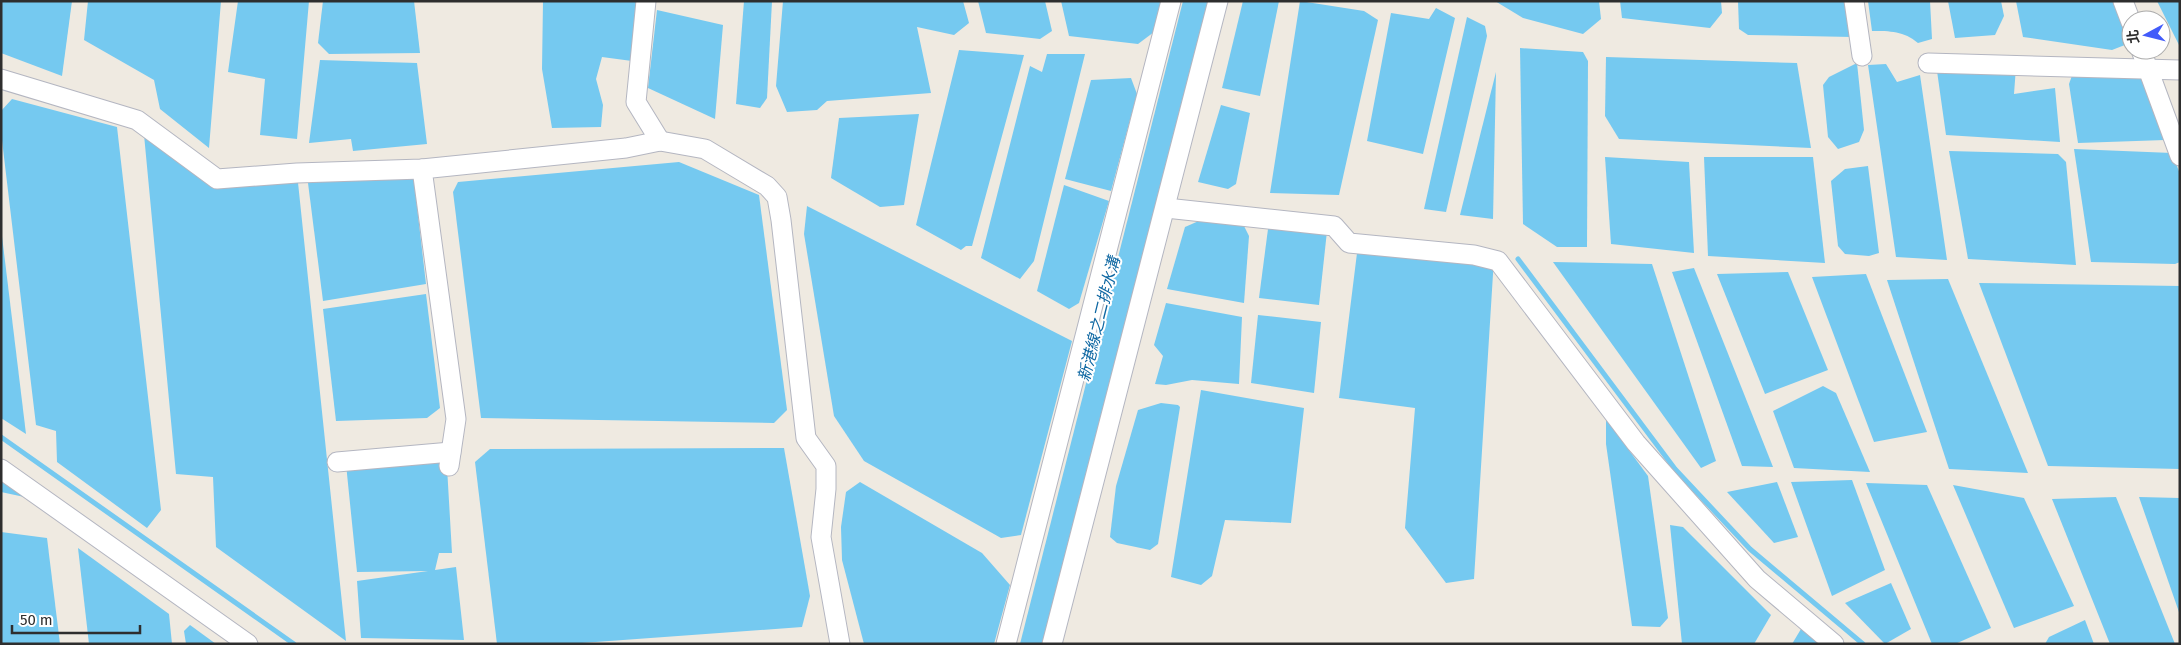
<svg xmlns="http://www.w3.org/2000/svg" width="2181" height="645" font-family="'Fira Sans','Noto Sans TC',sans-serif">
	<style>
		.water { fill: #75c9f0 }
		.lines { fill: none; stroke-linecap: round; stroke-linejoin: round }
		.stream { stroke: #75c9f0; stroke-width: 5 }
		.minor-casing { stroke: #b4b6c1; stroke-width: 21 }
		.minor { stroke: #fff; stroke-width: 19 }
		.labels { text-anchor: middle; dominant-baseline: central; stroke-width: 4; stroke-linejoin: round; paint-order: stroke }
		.water-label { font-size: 16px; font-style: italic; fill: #0e67a2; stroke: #fff }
	</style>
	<rect width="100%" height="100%" fill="#efeae1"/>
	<g class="water">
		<path d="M 1,1 L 72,1 L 62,76 L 1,53 Z"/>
		<path d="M 88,1 L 221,1 L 209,148 L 160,109 L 154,80 L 84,40 Z"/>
		<path d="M 238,1 L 309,1 L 297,139 L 260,135 L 265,79 L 228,72 Z"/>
		<path d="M 323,1 L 414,1 L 420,53 L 329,54 L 318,43 Z"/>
		<path d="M 543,1 L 638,1 L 632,61 L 602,57 L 596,79 L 603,105 L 601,127 L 552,128 L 542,69 Z"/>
		<path d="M 744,1 L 772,1 L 767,98 L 760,108 L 736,104 Z"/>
		<path d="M 783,1 L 963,1 L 969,23 L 954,35 L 917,27 L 931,93 L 827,101 L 817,110 L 787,112 L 776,86 Z"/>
		<path d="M 978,1 L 1045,1 L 1052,31 L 1040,39 L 986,33 Z"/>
		<path d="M 1061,1 L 1163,1 L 1154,32 L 1138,44 L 1069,36 Z"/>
		<path d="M 1183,1 L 1210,1 L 1044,644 L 1020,644 Z"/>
		<path d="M 1243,1 L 1279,1 L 1260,96 L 1222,88 Z"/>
		<path d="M 1300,1 L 1364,11 L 1378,20 L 1339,195 L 1270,193 Z"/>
		<path d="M 1495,1 L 1599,1 L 1601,19 L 1583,34 L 1523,18 Z"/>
		<path d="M 1620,1 L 1721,1 L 1722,13 L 1710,28 L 1622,18 Z"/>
		<path d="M 1738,1 L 1848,1 L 1852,37 L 1748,35 L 1739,29 Z"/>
		<path d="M 1868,1 L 1930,1 L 1932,39 L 1918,43 C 1904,31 1890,31 1872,31 Z"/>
		<path d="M 1948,1 L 2001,1 L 2004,16 L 1995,35 L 1955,38 Z"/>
		<path d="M 2016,1 L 2114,1 L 2130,43 L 2112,50 L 2023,37 Z"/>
		<path d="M 2157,1 L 2180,1 L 2180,47 Z"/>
		<path d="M 1436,8 L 1455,18 L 1423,154 L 1367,141 L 1391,13 L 1429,19 Z"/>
		<path d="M 657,10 L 723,25 L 715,119 L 648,88 Z"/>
		<path d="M 1467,17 L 1485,26 L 1487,36 L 1446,212 L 1424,209 Z"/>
		<path d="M 1520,48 L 1583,52 L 1588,61 L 1587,247 L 1557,247 L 1523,224 Z"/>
		<path d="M 959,50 L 1024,55 L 972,246 L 966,246 L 961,250 L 916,225 Z"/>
		<path d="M 1047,54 L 1085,54 L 1034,261 L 1020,279 L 981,258 L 1030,66 L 1042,72 Z"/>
		<path d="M 1606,57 L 1797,63 L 1811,148 L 1619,139 L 1605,116 Z"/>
		<path d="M 320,60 L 417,63 L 427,144 L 353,151 L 351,139 L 309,143 Z"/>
		<path d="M 1857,63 L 1864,130 L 1859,142 L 1838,149 L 1828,137 L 1823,85 L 1829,77 Z"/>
		<path d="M 1886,64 L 1897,82 L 1920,75 L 1947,260 L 1896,257 L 1868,65 Z"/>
		<path d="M 2016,67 L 2014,94 L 2055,88 L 2060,142 L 1946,135 L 1937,71 Z"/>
		<path d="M 2074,70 L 2139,70 L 2165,140 L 2078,143 L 2069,84 Z"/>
		<path d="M 1496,72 L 1493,219 L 1460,215 Z"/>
		<path d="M 1131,78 L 1137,94 L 1111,191 L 1065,179 L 1091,80 Z"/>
		<path d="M 12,99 L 117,127 L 161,510 L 147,528 L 57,462 L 56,431 L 36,425 L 1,132 L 1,111 Z"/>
		<path d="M 1221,105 L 1250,113 L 1236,184 L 1228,189 L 1198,182 Z"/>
		<path d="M 919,114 L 904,205 L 880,207 L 831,178 L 839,118 Z"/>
		<path d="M 143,124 L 217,179 L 297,173 L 346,641 L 216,547 L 213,477 L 176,474 Z"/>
		<path d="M 2074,149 L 2172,153 L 2180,174 L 2180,262 L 2175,264 L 2091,262 Z"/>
		<path d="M 1949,151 L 2058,154 L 2066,162 L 2076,265 L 1968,259 Z"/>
		<path d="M 1605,157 L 1689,162 L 1694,253 L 1611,244 Z"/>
		<path d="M 1704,157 L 1813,157 L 1825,263 L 1708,256 Z"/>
		<path d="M 679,162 L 759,195 L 787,410 L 774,423 L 481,418 L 453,192 L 458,182 Z"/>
		<path d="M 1868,166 L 1879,253 L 1869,256 L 1845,254 L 1838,246 L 1831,181 L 1845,169 Z"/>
		<path d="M 413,172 L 426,284 L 323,301 L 308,183 Z"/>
		<path d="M 1064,185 L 1109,201 L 1079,303 L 1069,309 L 1037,291 Z"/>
		<path d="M 807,206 L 1072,341 L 1021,535 L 1001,538 L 864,461 L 834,416 L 804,234 Z"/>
		<path d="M 1201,220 L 1244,226 L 1249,236 L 1244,303 L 1167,289 L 1185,227 Z"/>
		<path d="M 1,228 L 26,434 L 1,418 Z"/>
		<path d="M 1268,229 L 1327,231 L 1319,305 L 1259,298 Z"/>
		<path d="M 1358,245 L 1494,258 L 1474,579 L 1446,583 L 1405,528 L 1415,408 L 1339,398 Z"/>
		<path d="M 1553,262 L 1652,264 L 1716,461 L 1701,468 Z"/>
		<path d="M 1694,268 L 1773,467 L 1742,466 L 1672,272 Z"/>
		<path d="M 1788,272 L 1828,370 L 1765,394 L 1717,274 Z"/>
		<path d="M 1866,274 L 1927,432 L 1874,442 L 1812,277 Z"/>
		<path d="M 1948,279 L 2028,473 L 1949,469 L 1887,280 Z"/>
		<path d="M 1979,283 L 2180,286 L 2180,469 L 2048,466 Z"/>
		<path d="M 426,294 L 440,408 L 427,418 L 336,421 L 323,309 Z"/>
		<path d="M 1166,303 L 1242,317 L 1239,384 L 1192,380 L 1166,385 L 1155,384 L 1163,356 L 1154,345 Z"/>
		<path d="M 1258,315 L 1321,322 L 1314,393 L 1251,383 Z"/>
		<path d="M 1823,386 L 1836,393 L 1870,472 L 1794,468 L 1773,411 Z"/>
		<path d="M 1201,390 L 1304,408 L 1291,523 L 1225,520 L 1212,576 L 1201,585 L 1171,577 Z"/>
		<path d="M 1161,403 L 1178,405 L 1180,407 L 1158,544 L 1150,550 L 1117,543 L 1110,537 L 1116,486 L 1138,410 Z"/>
		<path d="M 1606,419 L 1648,476 L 1668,618 L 1660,627 L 1632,626 L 1606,444 Z"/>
		<path d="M 784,448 L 810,596 L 802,627 L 568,644 L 497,644 L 475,462 L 490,449 Z"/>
		<path d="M 436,455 L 447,467 L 452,553 L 439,553 L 435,570 L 456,567 L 464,640 L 361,638 L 357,581 L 428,571 L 357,572 L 346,464 Z"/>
		<path d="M 1,478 L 29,498 L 1,492 Z"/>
		<path d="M 1852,480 L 1885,570 L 1832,596 L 1791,482 Z"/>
		<path d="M 860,482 L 982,553 L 1010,585 L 994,644 L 864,644 L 842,560 L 841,527 L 846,492 Z"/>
		<path d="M 1777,482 L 1798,537 L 1774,543 L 1727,492 Z"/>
		<path d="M 1866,483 L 1927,485 L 1991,628 L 1955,644 L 1932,644 Z"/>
		<path d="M 1953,485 L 2024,498 L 2074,606 L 2014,628 Z"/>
		<path d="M 2116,497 L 2175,644 L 2110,644 L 2052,499 Z"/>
		<path d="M 2139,497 L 2180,498 L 2180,615 Z"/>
		<path d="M 1670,525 L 1683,527 L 1771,615 L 1754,644 L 1682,644 Z"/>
		<path d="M 1,532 L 47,538 L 60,644 L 1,644 Z"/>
		<path d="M 78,548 L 169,614 L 172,644 L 89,644 Z"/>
		<path d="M 1891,583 L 1911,629 L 1885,644 L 1845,603 Z"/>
		<path d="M 2085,620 L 2094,644 L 2045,644 L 2049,637 Z"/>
		<path d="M 190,625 L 216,644 L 186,644 L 184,631 Z"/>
		<path d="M 1801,629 L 1821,644 L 1792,644 Z"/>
	</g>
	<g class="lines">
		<g class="stream">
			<path d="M 1518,259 L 1675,469 L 1750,549 L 1863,644"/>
			<path d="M 1,437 L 294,644"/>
		</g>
		<defs>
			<g id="minor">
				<path d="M 646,1 L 636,102 L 660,141"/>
				<path d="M 1854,1 L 1862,56"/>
				<path d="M 2123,1 L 2131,22"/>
				<path d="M 2141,50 L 2180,156"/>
				<path d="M 1928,63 L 2180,70"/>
				<path d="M 1,79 L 137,120 L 217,179 L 297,173 L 422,169 L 626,148 L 660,141 L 705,149 L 767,186 L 777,197 L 781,220 L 806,438 L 826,466 L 826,489 L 821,537 L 840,644"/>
				<path d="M 422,169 L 456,419 L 449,466"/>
				<path d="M 1166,208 L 1334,226 L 1349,243 L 1474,255 L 1498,261 L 1636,443 L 1757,579 L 1834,644"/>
				<path d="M 337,462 L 451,452"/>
				<path d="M 1,469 L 248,644"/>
				<path d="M 1006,644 L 1171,1"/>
				<path d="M 1052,644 L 1218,1"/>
			</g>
		</defs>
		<use href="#minor" class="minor-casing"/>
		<use href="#minor" class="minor"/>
	</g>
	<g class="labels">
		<g class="water-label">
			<text transform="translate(1099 319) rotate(-76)">新港線之二排水溝</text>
		</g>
	</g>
	<rect width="2181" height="645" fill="none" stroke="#2e2e2e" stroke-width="5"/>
	<g transform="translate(2146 35) rotate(263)"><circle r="24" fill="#ffffff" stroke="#ababab"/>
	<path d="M0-4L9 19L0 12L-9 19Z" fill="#425bfa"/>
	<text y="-8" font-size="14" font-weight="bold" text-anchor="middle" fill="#2e2e2e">北</text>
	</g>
	<path d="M12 625v8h128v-8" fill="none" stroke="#2e2e2e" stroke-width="2.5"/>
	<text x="20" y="625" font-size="15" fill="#2e2e2e" stroke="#ffffff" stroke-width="4" paint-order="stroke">50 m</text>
</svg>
